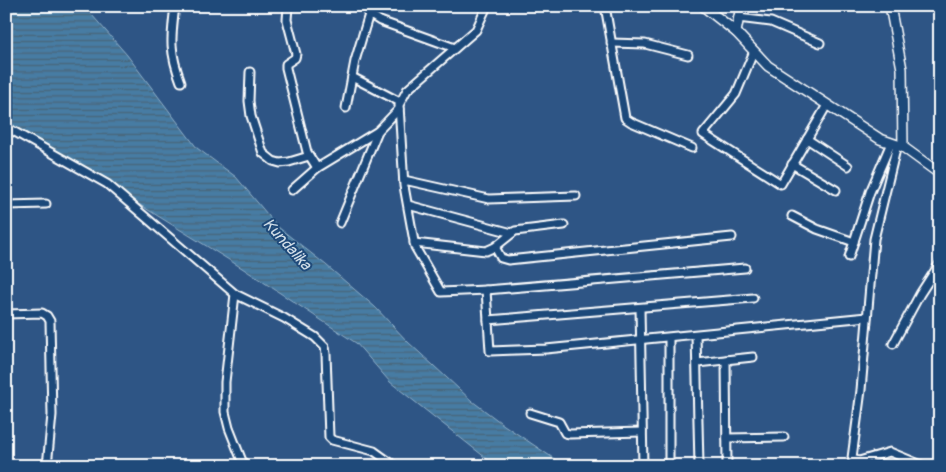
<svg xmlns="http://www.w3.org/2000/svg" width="946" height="472" font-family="Pangolin,sans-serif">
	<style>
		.water { fill: url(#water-rules); stroke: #90b0c8 }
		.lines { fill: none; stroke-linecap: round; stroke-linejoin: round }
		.minor-casing { stroke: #fff; stroke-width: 11 }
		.tertiary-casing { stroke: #fff; stroke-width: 12 }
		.minor { stroke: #1f4a7a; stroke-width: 7 }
		.tertiary { stroke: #1f4a7a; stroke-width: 9 }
		.labels { text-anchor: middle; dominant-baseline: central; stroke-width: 4; stroke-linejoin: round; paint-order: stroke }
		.water-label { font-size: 16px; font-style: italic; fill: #d1dee8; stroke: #1f4a7a }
	</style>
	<defs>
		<pattern id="water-rules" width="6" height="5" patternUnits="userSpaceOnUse" patternTransform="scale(1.25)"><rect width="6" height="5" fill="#467ba3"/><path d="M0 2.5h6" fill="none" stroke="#496478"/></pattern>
	</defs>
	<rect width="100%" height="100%" fill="#2e5585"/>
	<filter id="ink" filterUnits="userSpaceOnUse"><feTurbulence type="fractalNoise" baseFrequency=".02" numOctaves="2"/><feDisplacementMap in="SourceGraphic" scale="10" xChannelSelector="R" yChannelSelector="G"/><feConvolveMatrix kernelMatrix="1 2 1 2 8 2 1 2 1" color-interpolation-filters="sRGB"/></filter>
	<g filter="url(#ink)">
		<path class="water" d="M 6,6 L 84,6 L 127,55 L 197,148 L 236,177 L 278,227 L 326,265 L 375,307 L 408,342 L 472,401 L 504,425 L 562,464 L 561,466 L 496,466 L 390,382 L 356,343 L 242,268 L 6,122 Z"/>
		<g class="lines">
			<defs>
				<g id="minor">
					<path d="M 175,6 C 171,38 169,51 181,82"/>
					<path d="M 288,6 L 287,20 L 296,54 L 295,58 L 286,64 L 286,68 L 307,152 L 317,168"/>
					<path d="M 363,6 L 369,14 L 380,21 L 455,48"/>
					<path d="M 487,6 L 476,30 L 407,90 L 399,105 L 404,186 L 415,247 L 441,292 L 486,290 L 490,351 L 546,349 L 867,317"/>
					<path d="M 605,6 L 625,118 L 631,122 L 692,148"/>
					<path d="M 738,18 L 771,22 L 820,43"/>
					<path d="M 611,43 L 645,44 L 688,55"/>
					<path d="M 754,51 L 736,94 L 703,134 L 781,184 L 827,105"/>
					<path d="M 250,72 L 249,101 L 251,116 L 263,153 L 273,161 L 280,163 L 289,162 L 309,156"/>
					<path d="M 352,77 L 400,102"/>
					<path d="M 346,108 L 355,61 L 369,14"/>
					<path d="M 6,127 L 107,184 L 235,294 L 284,318 L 315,337 L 325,347 L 326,354 L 329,437 L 332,440 L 374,451 L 395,466"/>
					<path d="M 807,139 L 848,166"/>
					<path d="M 897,145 L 874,239 L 861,390 L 852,458 L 855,460 L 859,461 L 890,452 L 924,466"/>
					<path d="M 792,164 L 836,190"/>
					<path d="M 404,180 L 489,199 L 576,196"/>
					<path d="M 292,190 L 317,168 L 378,131"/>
					<path d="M 6,205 L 46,204"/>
					<path d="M 408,205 L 512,233"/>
					<path d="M 792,216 L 817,229 L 854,242"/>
					<path d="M 340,223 L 378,131 L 399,109"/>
					<path d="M 414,243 L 486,251 L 495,247 L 515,231 L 564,225"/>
					<path d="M 495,247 L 501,258 L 508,260 L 732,237"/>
					<path d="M 849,257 L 870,192 L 891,143"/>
					<path d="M 486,290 L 745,268"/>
					<path d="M 235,294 L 225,382 L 225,412 L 229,428 L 244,466"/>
					<path d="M 640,308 L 643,466"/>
					<path d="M 6,314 L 42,313 L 47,316 L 50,321 L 52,415 L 47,466"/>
					<path d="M 488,320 L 753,298"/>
					<path d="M 696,335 L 699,466"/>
					<path d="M 669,338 L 669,466"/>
					<path d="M 893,344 L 920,294 L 940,263"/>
					<path d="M 726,360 L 727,466"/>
					<path d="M 697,363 L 753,357"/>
					<path d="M 530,413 L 559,422 L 565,433 L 570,434 L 642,432"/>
					<path d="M 727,438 L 784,437"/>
				</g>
				<g id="tertiary">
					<path d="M 703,6 L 736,32 L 768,66 L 880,139 L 903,147"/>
					<path d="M 890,6 L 902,69 L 903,147 L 940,174"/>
					<path d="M 736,32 L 741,6"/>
				</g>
			</defs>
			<use href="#minor" class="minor-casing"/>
			<use href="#tertiary" class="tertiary-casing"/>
			<use href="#minor" class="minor"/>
			<use href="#tertiary" class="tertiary"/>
		</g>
	</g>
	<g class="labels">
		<g class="water-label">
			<text transform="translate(287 244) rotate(48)">Kundalika</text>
		</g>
	</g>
	<rect width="946" height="472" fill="none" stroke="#1f4a7a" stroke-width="25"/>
	<rect x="12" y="12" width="921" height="447" fill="none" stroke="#fff" stroke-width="2" filter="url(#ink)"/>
</svg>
